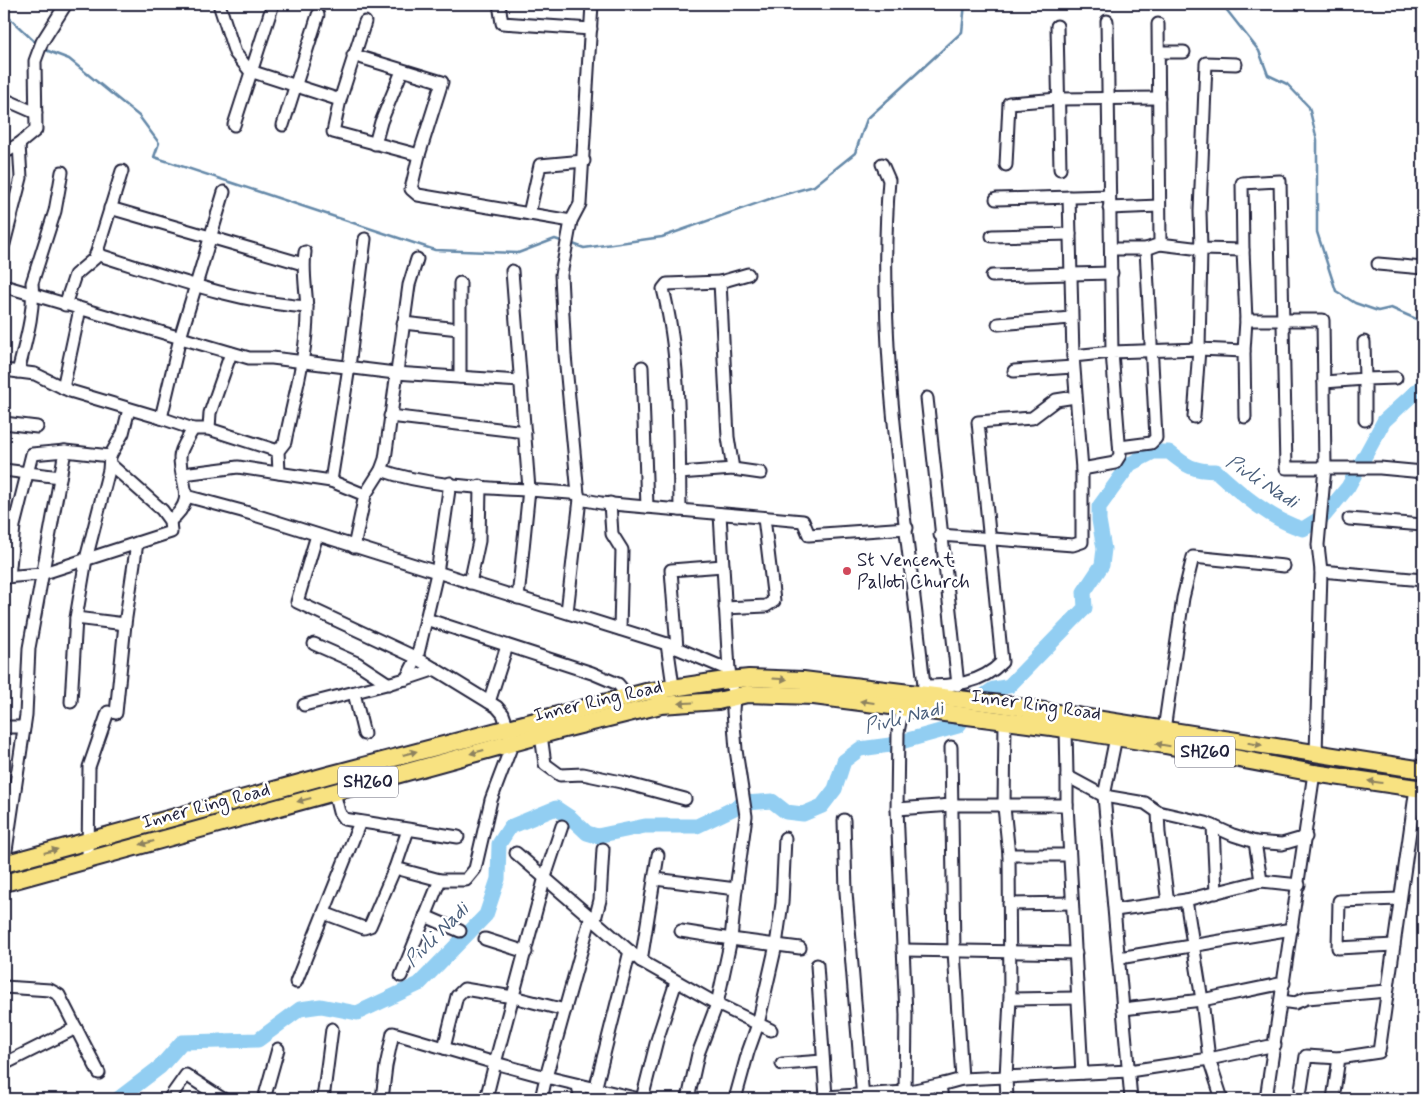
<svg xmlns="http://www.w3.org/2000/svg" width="1427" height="1103" font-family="Mynerve,sans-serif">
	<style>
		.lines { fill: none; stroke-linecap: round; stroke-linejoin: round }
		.stream { stroke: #6589a9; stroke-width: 2.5 }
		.river { stroke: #92cef2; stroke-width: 15 }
		.minor-casing { stroke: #22223b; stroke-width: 15 }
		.highway-casing { stroke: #22223b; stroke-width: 20 }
		.minor { stroke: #fff; stroke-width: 11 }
		.highway { stroke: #f8e281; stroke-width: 16 }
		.oneway { fill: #8d825e }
		.poi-dot { fill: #d1495b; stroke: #fff; stroke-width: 2 }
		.labels { text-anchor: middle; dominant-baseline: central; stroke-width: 5; stroke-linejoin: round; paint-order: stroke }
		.shield { fill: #fff; stroke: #646476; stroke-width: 1 }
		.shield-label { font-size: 18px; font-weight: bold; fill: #22223b }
		.poi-label { font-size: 19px; fill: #22223b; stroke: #fff; text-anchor: start }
		.street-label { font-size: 19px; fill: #22223b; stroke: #fff }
		.water-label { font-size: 20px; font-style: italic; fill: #495e7b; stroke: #fff }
	</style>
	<rect width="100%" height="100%" fill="#fff"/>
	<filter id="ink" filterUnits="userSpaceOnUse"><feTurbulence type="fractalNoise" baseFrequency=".02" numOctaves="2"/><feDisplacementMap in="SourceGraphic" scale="10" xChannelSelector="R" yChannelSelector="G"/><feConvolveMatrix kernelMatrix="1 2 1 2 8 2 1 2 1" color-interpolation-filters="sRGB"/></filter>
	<g filter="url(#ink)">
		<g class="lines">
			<g class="stream">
				<path d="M 1222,4 L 1259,51 L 1268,75 L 1287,84 L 1309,107 L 1317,140 L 1317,232 L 1336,291 L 1355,303 L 1378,311 L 1391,308 L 1423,322"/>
				<path d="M 4,13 L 37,44"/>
				<path d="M 43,49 L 69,59 L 139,116 L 159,143 L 154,157 L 435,250 L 518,253 L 555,239 L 564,242"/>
				<path d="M 570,243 L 584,248 L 662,237 L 775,197 L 814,186 L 855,153 L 867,119 L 962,32 L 965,4"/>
			</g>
			<path class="river" d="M 118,1099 L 160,1067 L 182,1042 L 258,1040 L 300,1009 L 321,1006 L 357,1013 L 419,984 L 486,915 L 498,879 L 499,844 L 510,827 L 556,808 L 571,818 L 587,833 L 597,836 L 645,826 L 697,826 L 745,803 L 772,801 L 786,812 L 803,814 L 822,806 L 835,789 L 844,761 L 860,749 L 890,745 L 958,726 L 979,699 L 993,689 L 1009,686 L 1085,608 L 1084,592 L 1102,565 L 1104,549 L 1099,520 L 1099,507 L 1130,464 L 1153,452 L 1169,452 C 1186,466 1193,471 1216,471 C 1240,493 1271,520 1303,529 L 1324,516 L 1348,487 L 1384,421 L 1423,385"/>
			<defs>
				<g id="minor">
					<path d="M 219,4 L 235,53 L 250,71 L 340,100"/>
					<path d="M 499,4 L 502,23 L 591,29"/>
					<path d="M 365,22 L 340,100 L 333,132 L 419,155"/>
					<path d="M 1057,26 L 1060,169"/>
					<path d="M 1159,52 L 1184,52"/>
					<path d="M 353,55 L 442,82 L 419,155 L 411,189 L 418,195 L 571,221"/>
					<path d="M 1236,64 L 1206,63 L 1200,211 L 1201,249 L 1243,250 L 1246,320 L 1323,320 L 1325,467 L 1318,545 L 1321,571"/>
					<path d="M 4,99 L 36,113"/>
					<path d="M 234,125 L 273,4"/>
					<path d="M 283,125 L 318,15"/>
					<path d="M 19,144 L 36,130 L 35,61 L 42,42 L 66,4"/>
					<path d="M 375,144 L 381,122 L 402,71"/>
					<path d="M 4,153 L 19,144 L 21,178 L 4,244"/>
					<path d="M 882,164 L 889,180 C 875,352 908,524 925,695"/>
					<path d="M 1006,165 L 1009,103 L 1058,99 L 1159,98"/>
					<path d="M 1069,197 L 1073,356"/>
					<path d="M 996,199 L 1109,196"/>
					<path d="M 110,208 L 303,264"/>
					<path d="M 1109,208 L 1159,206"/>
					<path d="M 529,214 L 540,165 L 584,161"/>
					<path d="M 992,236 L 1070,234"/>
					<path d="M 1160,244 L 1201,249 L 1199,349 L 1244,351 L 1246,320"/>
					<path d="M 1111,249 L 1146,249 L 1160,244 L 1158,24"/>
					<path d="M 1243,250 L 1242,183 L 1280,181 L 1286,468 L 1380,468 L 1423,472"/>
					<path d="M 96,254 C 166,276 234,302 307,307"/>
					<path d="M 1378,264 L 1423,268"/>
					<path d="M 512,271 L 529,489 L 518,598"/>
					<path d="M 992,276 L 1112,273"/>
					<path d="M 460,283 L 460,377"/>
					<path d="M 4,286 L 249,358 L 272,358 L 395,373 L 520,381"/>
					<path d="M 65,305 L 75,275 L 95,258 L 122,171"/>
					<path d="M 403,323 L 459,329"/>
					<path d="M 998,324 L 1071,318"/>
					<path d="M 1244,351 L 1245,417"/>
					<path d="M 642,367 L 647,507"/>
					<path d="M 4,370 L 35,374 L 70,391 L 161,418 L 180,338 L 224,192"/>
					<path d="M 1014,371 L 1073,367"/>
					<path d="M 18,372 C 25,343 35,313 32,283 L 55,211 L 62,172"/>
					<path d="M 1324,382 L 1365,379 L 1364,342"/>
					<path d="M 63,388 L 80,309"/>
					<path d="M 927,398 L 958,685"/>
					<path d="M 390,416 L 525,432"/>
					<path d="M 161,418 L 193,429 L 209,429 L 210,413 L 231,353"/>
					<path d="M 1365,420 L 1365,379 L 1396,378"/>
					<path d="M 4,423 L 37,427"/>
					<path d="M 209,429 L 278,451"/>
					<path d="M 1120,447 L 1151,443 L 1156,438 L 1146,249"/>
					<path d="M 110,456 L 123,433 L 129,409"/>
					<path d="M 733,469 L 761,473"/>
					<path d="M 1082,469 L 1073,356 L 1112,352 L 1107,21"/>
					<path d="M 4,470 L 60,477"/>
					<path d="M 381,470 C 439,491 516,487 578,494 L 580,499 L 601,503 L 803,521 L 809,535 L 907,528"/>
					<path d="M 279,473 L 278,451 L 285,442 C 293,400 307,356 307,313 C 307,293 302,273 305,252"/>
					<path d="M 679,473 L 733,469 L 728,437 L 720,282 L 748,274"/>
					<path d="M 183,474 L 238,467 L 331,481 L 365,495"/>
					<path d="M 331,481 L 349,367 L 365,239"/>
					<path d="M 578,494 L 565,355 L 561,275 L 571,221 L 580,204 L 592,4"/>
					<path d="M 186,496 L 242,511 L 667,644 L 729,670"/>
					<path d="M 610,503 L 612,534 L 622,550 L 620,629"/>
					<path d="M 680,510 C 679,437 681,360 663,289 L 667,284 L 720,282"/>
					<path d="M 720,514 L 729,670 L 734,697 L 733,711 L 736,750 L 746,816 L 736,889"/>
					<path d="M 1349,519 L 1423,525"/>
					<path d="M 170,521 C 198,498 180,486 180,457 C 180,449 189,437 193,429"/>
					<path d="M 317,535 L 297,602 L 417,658 L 406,679"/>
					<path d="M 940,535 L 1073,545 L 1082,542 L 1082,469 L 1115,463 L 1120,455 L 1112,352 L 1199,349 L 1194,417"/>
					<path d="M 354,547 L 365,495 L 381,470 L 385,459 L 409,285 L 417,259"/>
					<path d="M 4,577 L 41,574 L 171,532 L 170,521 L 162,510 L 110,464"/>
					<path d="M 9,577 L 14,526 L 32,454 L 65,451"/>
					<path d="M 470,583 L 479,541 L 480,486"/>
					<path d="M 725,608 L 766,606 L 774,601 L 764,518"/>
					<path d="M 567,612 L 580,499"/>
					<path d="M 76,618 L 125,624"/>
					<path d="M 426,619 L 592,673 L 618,684 L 628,696"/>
					<path d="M 314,644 L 357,663 L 389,684"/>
					<path d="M 667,644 L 673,686"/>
					<path d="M 677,648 L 671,570 L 723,566"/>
					<path d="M 924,686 C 953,686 981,684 1002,662 L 978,422 L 1032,418 L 1056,400 L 1075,397"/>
					<path d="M 354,693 L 364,734"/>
					<path d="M 489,702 L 507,646"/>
					<path d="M 904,702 L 898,732 L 897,809 L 952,805 L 1067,805 L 1082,1073"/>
					<path d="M 304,705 L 406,679 L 436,669"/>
					<path d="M 116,713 L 125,624 L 137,543"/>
					<path d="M 4,727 L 24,727"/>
					<path d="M 1066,729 L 1067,776 L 1104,796 L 1145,803 L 1158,812 L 1206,823 L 1233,835 L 1255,842 L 1261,881"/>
					<path d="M 1164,730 L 1183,598 L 1193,557 L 1284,566"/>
					<path d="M 541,735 L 545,764 L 560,775 L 583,774 L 621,782 L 685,799"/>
					<path d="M 1116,737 L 1104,796 L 1131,1099"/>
					<path d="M 1316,754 L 1321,571 L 1423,580"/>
					<path d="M 1067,776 L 1067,805"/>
					<path d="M 334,792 L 339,812 L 344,819 L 458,837"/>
					<path d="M 1158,812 L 1159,833 L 1168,903"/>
					<path d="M 844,820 L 846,892 L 863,1099"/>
					<path d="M 562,826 L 545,877 L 495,1063 L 546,1077 L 591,916"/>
					<path d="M 1213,826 L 1216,893"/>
					<path d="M 1255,842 L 1282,844 L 1306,837"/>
					<path d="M 516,853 L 641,961 L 717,1004 L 771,1030"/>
					<path d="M 1009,855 L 1069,855"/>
					<path d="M 88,859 L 89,767 L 108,712"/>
					<path d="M 4,864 L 26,715 L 29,648 L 65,451 L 110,456 L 109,470 L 86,559 L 76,618 L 71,702"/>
					<path d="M 395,868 L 408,830"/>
					<path d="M 655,879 L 736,889 L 731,939 L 800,948"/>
					<path d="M 1186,900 L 1202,1000 L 1209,1059 L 1222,1099"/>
					<path d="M 1009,904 L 1072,903"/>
					<path d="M 1115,910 L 1186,900 L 1261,881 L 1299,885"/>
					<path d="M 324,913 L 364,928 L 370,926 L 395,868 L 440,880 L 466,880 L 475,869 L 491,800 L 513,742 L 503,714 L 497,707 L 417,658 L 437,573 L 450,483"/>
					<path d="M 425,916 L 460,931"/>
					<path d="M 595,919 L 600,900 L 603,849"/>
					<path d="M 681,931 L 731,939 L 717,1004 L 698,1054 L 688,1099"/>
					<path d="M 485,939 L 526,952"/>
					<path d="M 1394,945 L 1338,948 L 1339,901 L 1400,899"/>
					<path d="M 903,950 L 1076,953"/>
					<path d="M 1119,958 L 1292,929"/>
					<path d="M 641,961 L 658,855"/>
					<path d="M 817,965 L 826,1097 L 905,1092 L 906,1015 L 897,809"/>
					<path d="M 401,976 L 440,880"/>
					<path d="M 296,982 L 360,822"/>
					<path d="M 4,987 L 50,990 L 59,995 L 99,1073"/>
					<path d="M 1010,999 L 1077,998"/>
					<path d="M 1281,1001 L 1295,1003 L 1307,998 L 1387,991"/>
					<path d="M 1123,1009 L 1202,1000 L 1284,983"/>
					<path d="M 444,1048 L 457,996 L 464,989 L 513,997 L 565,1010"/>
					<path d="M 4,1064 L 76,1028"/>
					<path d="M 782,1064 L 823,1061"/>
					<path d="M 962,1079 L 1006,1077 L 1010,999 L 1009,855 L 1004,807 L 1005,721"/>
					<path d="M 578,1086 L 581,1099"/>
					<path d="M 1301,1089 L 1306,1056 L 1339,1058"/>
					<path d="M 595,1090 L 630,951"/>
					<path d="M 906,1098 L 905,1092 L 943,1084"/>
					<path d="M 169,1099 L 186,1075 L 223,1099"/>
					<path d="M 264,1099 L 278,1049"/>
					<path d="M 323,1099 L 332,1029"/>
					<path d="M 382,1099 L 386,1066 L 393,1033 L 495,1063 L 486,1099"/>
					<path d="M 541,1099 L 546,1077 L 639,1099"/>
					<path d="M 642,1099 L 657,1040 L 676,982"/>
					<path d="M 735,1099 L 748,1052 L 758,1024 L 776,945 L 782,903 L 785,838"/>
					<path d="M 942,1099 L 940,1085 L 962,1079 L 954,951 L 951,747"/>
					<path d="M 1007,1099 L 1006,1077 L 1129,1071 L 1209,1059 L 1275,1045"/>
					<path d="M 1266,1099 L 1314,773"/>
					<path d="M 1333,1099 L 1339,1058 L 1379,1052 L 1416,788"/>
				</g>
				<g id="highway">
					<path d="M 4,864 L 329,775 L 646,692 L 719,681 L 749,678 L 803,680 L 1000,704 L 1423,770"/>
					<path d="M 4,883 L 556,731 L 661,705 L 718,701 L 747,694 L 814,696 L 1059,728 L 1165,745 L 1314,773 L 1423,789"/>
				</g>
			</defs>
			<use href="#minor" class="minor-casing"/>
			<use href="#highway" class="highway-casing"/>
			<use href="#minor" class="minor"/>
			<use href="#highway" class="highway"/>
		</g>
		<defs><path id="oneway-solid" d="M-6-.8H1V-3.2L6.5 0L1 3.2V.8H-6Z" transform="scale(1.25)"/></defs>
		<g class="oneway">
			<use href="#oneway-solid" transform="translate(780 679) rotate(3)"/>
			<use href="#oneway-solid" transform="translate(867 702) rotate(-173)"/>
			<use href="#oneway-solid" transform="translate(686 703) rotate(176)"/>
			<use href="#oneway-solid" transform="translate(1255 744) rotate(9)"/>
			<use href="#oneway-solid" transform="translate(1163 745) rotate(-170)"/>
			<use href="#oneway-solid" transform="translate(477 752) rotate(165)"/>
			<use href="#oneway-solid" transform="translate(410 753) rotate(-15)"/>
			<use href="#oneway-solid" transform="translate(1375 782) rotate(-172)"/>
			<use href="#oneway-solid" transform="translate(304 800) rotate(165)"/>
			<use href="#oneway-solid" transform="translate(147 843) rotate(165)"/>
			<use href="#oneway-solid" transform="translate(51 851) rotate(-15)"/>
		</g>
	</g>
	<circle class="poi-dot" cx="847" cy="571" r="5"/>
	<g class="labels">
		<g class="shield">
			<rect x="1175" y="736.5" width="60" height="31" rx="4"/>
			<rect x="338" y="766.5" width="60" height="31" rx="4"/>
		</g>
		<g class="shield-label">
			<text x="1205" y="752">SH260</text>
			<text x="368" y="782">SH260</text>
		</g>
		<g class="poi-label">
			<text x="857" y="560">St Vencent<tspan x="857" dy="22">Palloti Church</tspan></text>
		</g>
		<g class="street-label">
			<text transform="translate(598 701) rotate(-13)">Inner Ring Road</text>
			<text transform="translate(1036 705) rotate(8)">Inner Ring Road</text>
			<text transform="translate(206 806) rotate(-15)">Inner Ring Road</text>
		</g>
		<g class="water-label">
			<text transform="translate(1262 482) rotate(33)">Pivli Nadi</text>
			<text transform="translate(904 718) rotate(-14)">Pivli Nadi</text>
			<text transform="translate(437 935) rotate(-45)">Pivli Nadi</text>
		</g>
	</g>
	<rect width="1427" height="1103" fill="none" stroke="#fff" stroke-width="20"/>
	<rect x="10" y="10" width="1407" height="1083" fill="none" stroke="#22223b" stroke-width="2" filter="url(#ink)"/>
</svg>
